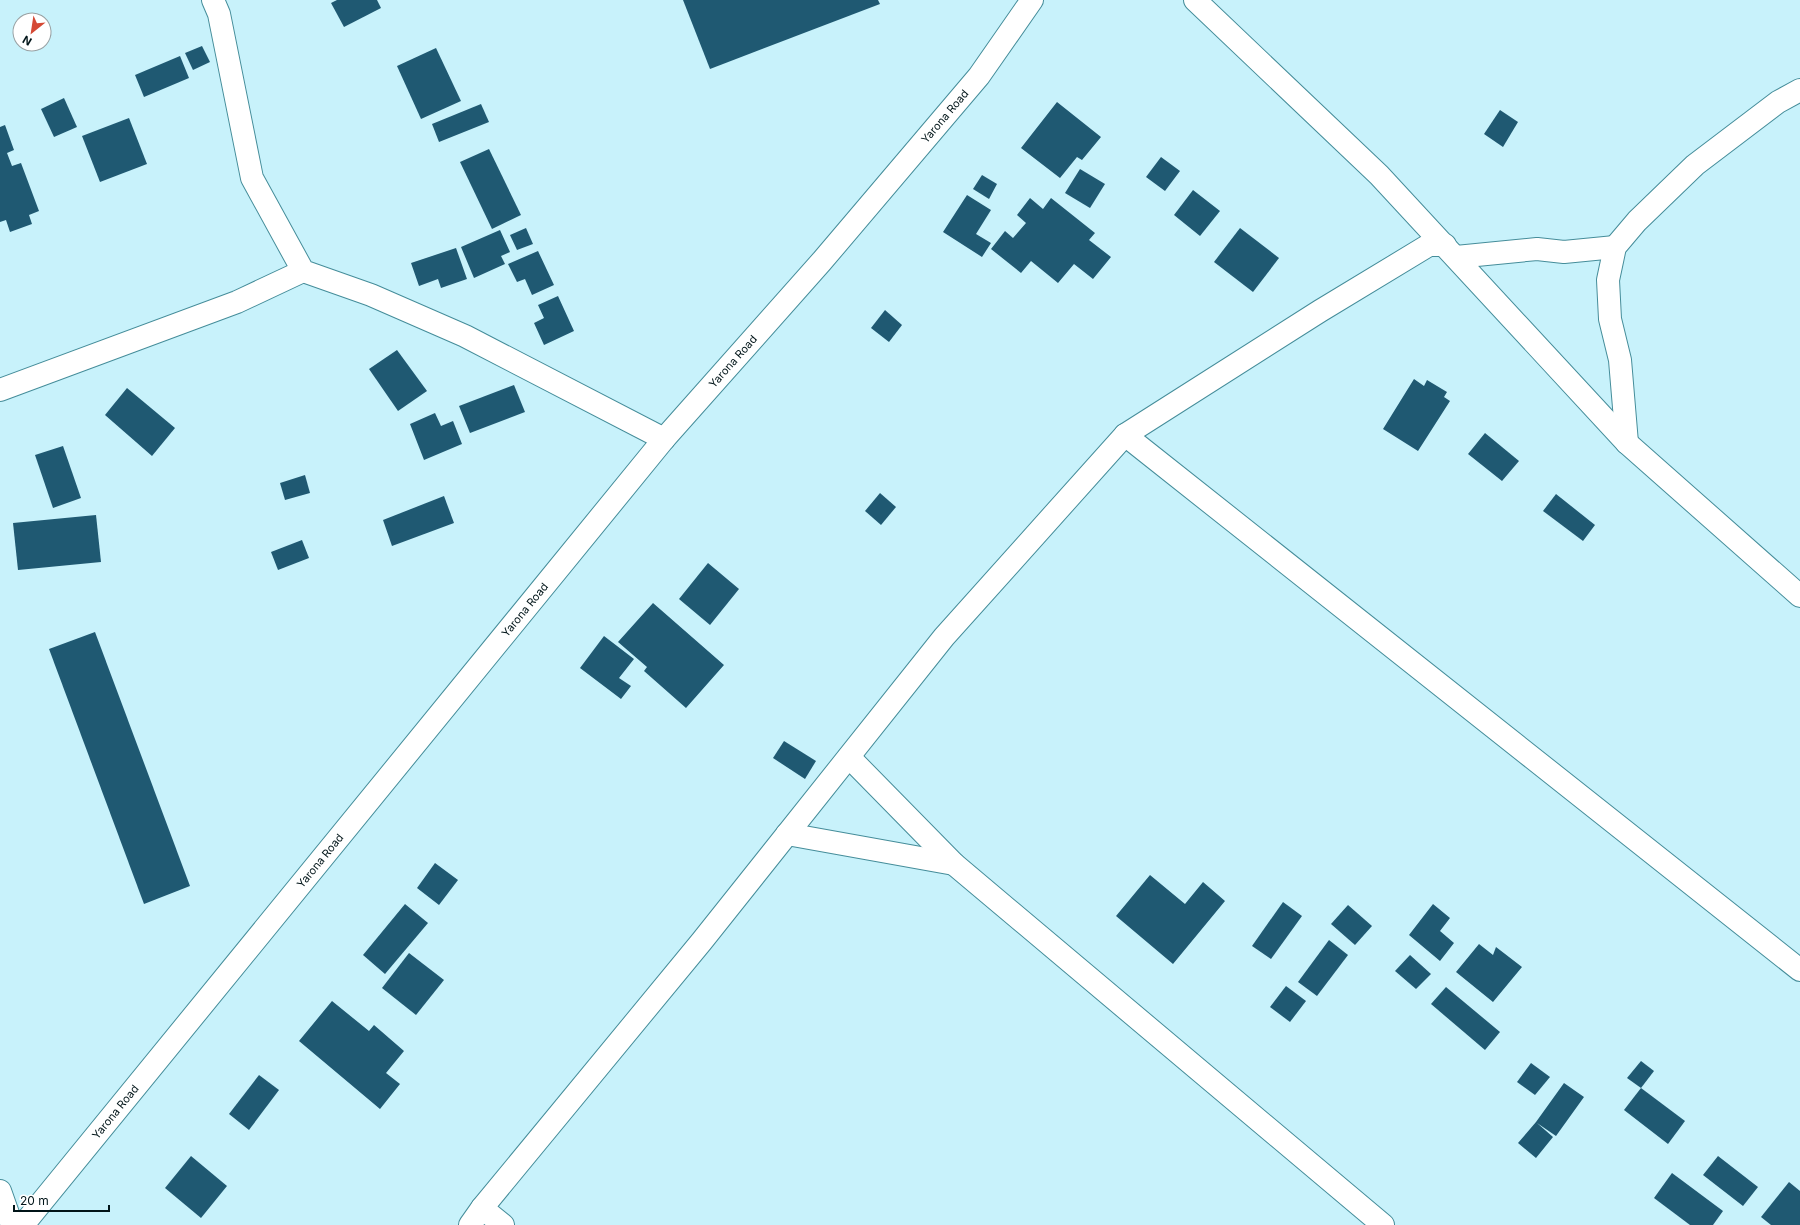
<svg xmlns="http://www.w3.org/2000/svg" width="1800" height="1225" font-family="Inter,sans-serif">
	<style>
		.building { fill: #1f5972 }
		.lines { fill: none; stroke-linecap: round; stroke-linejoin: round }
		.street-casing { stroke: #458d9a; stroke-width: 24 }
		.street { stroke: #fff; stroke-width: 22 }
		.labels { text-anchor: middle; dominant-baseline: central; stroke-width: 4; stroke-linejoin: round; paint-order: stroke }
		.street-label { font-size: 11px; fill: #001418; stroke: #fff }
	</style>
	<rect width="100%" height="100%" fill="#c8f2fb"/>
	<g class="building">
		<path d="M 337,0 L 377,0 L 381,8 L 344,27 L 331,3 Z"/>
		<path d="M 683,0 L 878,0 L 880,4 L 710,69 Z"/>
		<path d="M 202,46 L 210,62 L 193,70 L 185,53 Z"/>
		<path d="M 436,48 L 461,101 L 421,119 L 397,66 Z"/>
		<path d="M 180,56 L 189,78 L 144,97 L 135,75 Z"/>
		<path d="M 64,98 L 77,127 L 54,137 L 41,109 Z"/>
		<path d="M 1057,102 L 1101,137 L 1082,160 L 1077,157 L 1060,178 L 1021,148 Z"/>
		<path d="M 481,104 L 489,122 L 439,142 L 432,124 Z"/>
		<path d="M 1500,110 L 1518,122 L 1503,147 L 1484,134 Z"/>
		<path d="M 129,118 L 147,164 L 100,182 L 82,136 Z"/>
		<path d="M 5,125 L 14,150 L 7,153 L 12,166 L 21,163 L 39,211 L 29,215 L 32,224 L 10,232 L 6,220 L 0,222 L 0,127 Z"/>
		<path d="M 489,149 L 521,215 L 492,229 L 460,162 Z"/>
		<path d="M 1161,157 L 1180,171 L 1165,191 L 1146,177 Z"/>
		<path d="M 1080,169 L 1105,184 L 1090,208 L 1065,193 Z"/>
		<path d="M 982,175 L 997,184 L 989,199 L 973,189 Z"/>
		<path d="M 1193,190 L 1220,211 L 1200,236 L 1174,215 Z"/>
		<path d="M 967,195 L 991,210 L 976,234 L 991,243 L 982,257 L 943,232 Z"/>
		<path d="M 1030,198 L 1043,209 L 1051,198 L 1095,233 L 1089,240 L 1111,257 L 1093,279 L 1074,264 L 1058,283 L 1031,261 L 1021,273 L 991,249 L 1005,231 L 1013,238 L 1026,223 L 1017,215 Z"/>
		<path d="M 526,228 L 533,244 L 517,250 L 510,235 Z"/>
		<path d="M 1240,228 L 1279,258 L 1253,292 L 1214,262 Z"/>
		<path d="M 500,230 L 510,252 L 501,256 L 505,264 L 474,278 L 461,247 Z"/>
		<path d="M 456,248 L 467,279 L 441,288 L 438,279 L 419,286 L 411,263 Z"/>
		<path d="M 538,251 L 554,285 L 532,295 L 525,279 L 517,282 L 508,264 Z"/>
		<path d="M 558,296 L 574,331 L 544,345 L 534,323 L 544,318 L 538,305 Z"/>
		<path d="M 885,310 L 902,325 L 889,342 L 871,328 Z"/>
		<path d="M 397,350 L 427,391 L 398,411 L 369,369 Z"/>
		<path d="M 1414,379 L 1424,386 L 1427,380 L 1447,392 L 1444,397 L 1450,401 L 1418,451 L 1383,429 Z"/>
		<path d="M 514,385 L 525,412 L 470,433 L 459,406 Z"/>
		<path d="M 127,388 L 175,428 L 152,456 L 105,415 Z"/>
		<path d="M 435,413 L 441,426 L 453,421 L 462,444 L 424,460 L 410,424 Z"/>
		<path d="M 1485,433 L 1519,461 L 1502,481 L 1468,454 Z"/>
		<path d="M 63,446 L 81,498 L 53,508 L 35,455 Z"/>
		<path d="M 305,475 L 310,493 L 285,500 L 280,483 Z"/>
		<path d="M 880,493 L 896,507 L 881,525 L 865,511 Z"/>
		<path d="M 1556,494 L 1595,525 L 1583,541 L 1543,511 Z"/>
		<path d="M 444,496 L 454,523 L 392,546 L 383,520 Z"/>
		<path d="M 96,515 L 101,562 L 18,570 L 13,523 Z"/>
		<path d="M 302,540 L 309,558 L 278,570 L 271,552 Z"/>
		<path d="M 708,563 L 739,589 L 710,625 L 679,599 Z"/>
		<path d="M 653,603 L 724,665 L 686,708 L 644,671 L 647,667 L 618,642 Z"/>
		<path d="M 95,632 L 190,886 L 144,904 L 49,649 Z"/>
		<path d="M 604,636 L 634,659 L 619,678 L 631,686 L 621,699 L 580,668 Z"/>
		<path d="M 784,741 L 816,761 L 805,779 L 773,758 Z"/>
		<path d="M 435,863 L 458,880 L 439,905 L 417,888 Z"/>
		<path d="M 1150,875 L 1185,904 L 1203,882 L 1225,901 L 1173,964 L 1116,916 Z"/>
		<path d="M 1283,902 L 1302,916 L 1271,959 L 1252,946 Z"/>
		<path d="M 405,904 L 428,923 L 385,974 L 363,955 Z"/>
		<path d="M 1433,904 L 1450,918 L 1440,931 L 1454,943 L 1440,961 L 1409,935 Z"/>
		<path d="M 1348,905 L 1372,926 L 1355,945 L 1331,924 Z"/>
		<path d="M 1329,940 L 1348,955 L 1317,996 L 1298,982 Z"/>
		<path d="M 1479,944 L 1493,955 L 1496,947 L 1522,967 L 1493,1002 L 1456,972 Z"/>
		<path d="M 409,953 L 444,980 L 416,1015 L 382,988 Z"/>
		<path d="M 1410,955 L 1431,974 L 1416,989 L 1395,971 Z"/>
		<path d="M 1286,986 L 1306,1001 L 1290,1022 L 1270,1007 Z"/>
		<path d="M 1446,987 L 1500,1032 L 1485,1050 L 1431,1004 Z"/>
		<path d="M 332,1001 L 369,1031 L 374,1025 L 404,1051 L 386,1073 L 400,1084 L 380,1109 L 299,1041 Z"/>
		<path d="M 1641,1061 L 1654,1071 L 1641,1088 L 1627,1078 Z"/>
		<path d="M 1531,1063 L 1550,1077 L 1535,1095 L 1517,1082 Z"/>
		<path d="M 259,1075 L 279,1090 L 249,1130 L 229,1114 Z"/>
		<path d="M 1564,1083 L 1584,1097 L 1556,1136 L 1537,1123 L 1553,1137 L 1536,1158 L 1518,1143 L 1536,1122 Z"/>
		<path d="M 1641,1088 L 1685,1121 L 1668,1144 L 1624,1110 Z"/>
		<path d="M 191,1156 L 227,1186 L 201,1218 L 165,1188 Z"/>
		<path d="M 1718,1156 L 1758,1187 L 1743,1206 L 1703,1175 Z"/>
		<path d="M 1672,1173 L 1723,1211 L 1713,1225 L 1690,1225 L 1654,1198 Z"/>
		<path d="M 1789,1182 L 1800,1191 L 1800,1225 L 1771,1225 L 1761,1217 Z"/>
	</g>
	<g class="lines">
		<defs>
			<g id="street">
				<path d="M 213,0 L 219,14 L 252,178 L 303,271 L 371,295 L 465,336 L 664,439"/>
				<path d="M 1195,0 L 1379,175 L 1627,443 L 1800,596"/>
				<path d="M 1456,257 L 1537,249 L 1564,252 L 1615,247"/>
				<path d="M 0,390 L 237,302 L 303,271"/>
				<path d="M 1125,435 L 1800,970"/>
				<path d="M 1627,443 L 1620,360 L 1610,319 L 1608,280 L 1615,247 L 1637,221 L 1695,165 L 1778,102 L 1800,90"/>
				<path d="M 849,757 L 954,864 L 1383,1225"/>
				<path d="M 787,834 L 954,864"/>
				<path d="M 0,1191 L 12,1225"/>
				<path d="M 482,1208 L 503,1225"/>
				<path id="s1" d="M 23,1225 L 664,439 L 822,261 L 979,76 L 1032,0"/>
				<path d="M 470,1225 L 482,1208 L 702,941 L 944,637 L 1125,435 L 1320,311 L 1429,245 L 1445,245"/>
			</g>
		</defs>
		<use href="#street" class="street-casing"/>
		<use href="#street" class="street"/>
	</g>
	<g class="labels">
		<g class="street-label">
			<text stroke="none"><textPath href="#s1" startOffset="1442">Yarona Road</textPath></text>
			<text stroke="none"><textPath href="#s1" startOffset="1118">Yarona Road</textPath></text>
			<text stroke="none"><textPath href="#s1" startOffset="794">Yarona Road</textPath></text>
			<text stroke="none"><textPath href="#s1" startOffset="470">Yarona Road</textPath></text>
			<text stroke="none"><textPath href="#s1" startOffset="146">Yarona Road</textPath></text>
		</g>
	</g>
	<g transform="translate(32 32) rotate(210)"><circle r="19" fill="#ffffff" stroke="#99a1a3"/>
	<path d="M0-3L7 15L0 10L-7 15Z" fill="#d54935"/>
	<text y="-6" font-size="11" font-weight="bold" text-anchor="middle" fill="#001418">N</text>
	</g>
	<path d="M14 1205v6h95v-6" fill="none" stroke="#001418" stroke-width="2"/>
	<text x="20" y="1205" font-size="12" fill="#001418" stroke="#ffffff" stroke-width="3" paint-order="stroke">20 m</text>
</svg>
